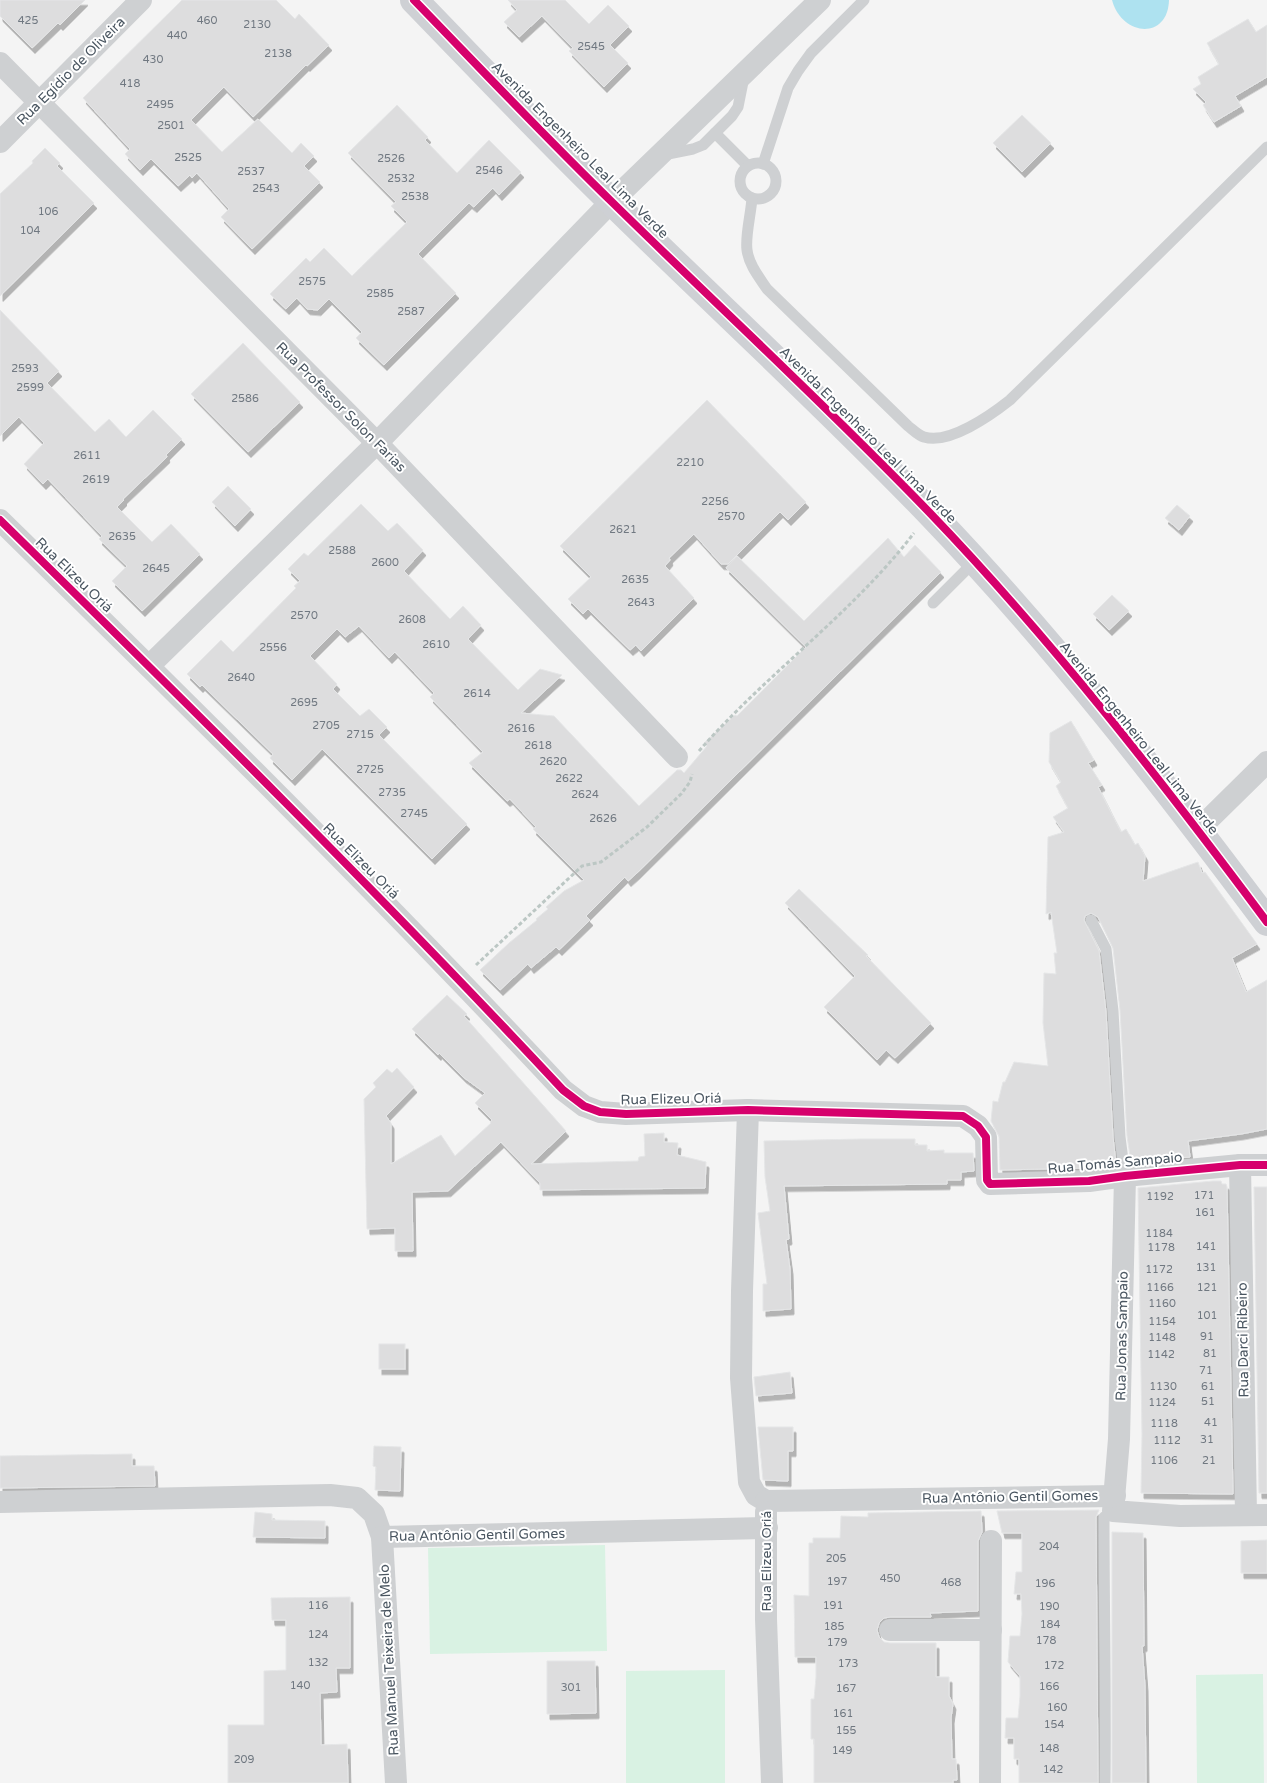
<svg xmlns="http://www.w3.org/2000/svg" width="1267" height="1783" font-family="'Varela Round',sans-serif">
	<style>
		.green { fill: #d9f2e3 }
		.water { fill: #aee2f0 }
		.building { fill: #ddddde; stroke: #e5e6e7; filter: url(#shadow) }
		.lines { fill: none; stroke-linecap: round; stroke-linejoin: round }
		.path { stroke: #bcc7c4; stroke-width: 3; stroke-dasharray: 4 2.5; stroke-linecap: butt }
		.lane { stroke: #ced0d2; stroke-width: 11 }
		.street { stroke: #ced0d2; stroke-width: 22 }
		.secondary { stroke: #ced0d4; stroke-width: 28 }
		.cycleway-casing { stroke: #fff; stroke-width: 11 }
		.cycleway { stroke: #d6006c; stroke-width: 8 }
		.labels { text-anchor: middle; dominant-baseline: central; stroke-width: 4; stroke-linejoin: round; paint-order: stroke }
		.number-label { font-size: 11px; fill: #707881 }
		.street-label { font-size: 14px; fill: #4a5661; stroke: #fff }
	</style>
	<defs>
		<filter id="shadow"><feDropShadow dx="3" dy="5.5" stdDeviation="0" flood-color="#0004"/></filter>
	</defs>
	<rect width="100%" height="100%" fill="#f4f4f4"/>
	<g class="green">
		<path d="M 605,1545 L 607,1651 L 430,1654 L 428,1548 Z"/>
		<path d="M 725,1670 L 725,1783 L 626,1783 L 626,1671 Z"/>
		<path d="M 1263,1674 L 1264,1783 L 1197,1783 L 1196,1675 Z"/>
	</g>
	<path class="water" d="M 1112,0 L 1169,0 C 1168,40 1122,37 1112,0 Z"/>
	<g class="building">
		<path d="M 0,0 L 85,0 L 60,25 L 58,23 L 32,48 L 0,16 Z"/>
		<path d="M 182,0 L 276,0 L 295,19 L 299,14 L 329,45 L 307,66 L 306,65 L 253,117 L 224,87 L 191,120 L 222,152 L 258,119 L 292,153 L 301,143 L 314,156 L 304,166 L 320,182 L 252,249 L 221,217 L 229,209 L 197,173 L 192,178 L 190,175 L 178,186 L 151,159 L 140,170 L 125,154 L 130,149 L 83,98 Z"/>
		<path d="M 508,0 L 565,0 L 589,24 L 608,5 L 629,26 L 610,45 L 628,63 L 604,87 L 569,51 L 573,48 L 542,16 L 519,37 L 504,22 L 517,10 Z"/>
		<path d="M 1248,19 L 1256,32 L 1267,25 L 1267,77 L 1235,96 L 1241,106 L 1214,122 L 1203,105 L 1206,102 L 1193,89 L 1201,84 L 1198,77 L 1219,64 L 1207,43 Z"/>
		<path d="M 397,105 L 428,137 L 425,140 L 457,173 L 489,140 L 521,172 L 499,195 L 493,188 L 474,207 L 469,203 L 418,254 L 456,293 L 384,365 L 356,338 L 362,332 L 329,299 L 318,310 L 307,309 L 297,298 L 286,309 L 270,294 L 306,258 L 310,262 L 324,248 L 352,276 L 407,222 L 391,206 L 396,202 L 348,153 Z"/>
		<path d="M 1022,115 L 1051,143 L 1022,172 L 993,143 Z"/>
		<path d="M 45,148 L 60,163 L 57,166 L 94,203 L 0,296 L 0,194 L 33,163 L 32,161 Z"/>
		<path d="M 0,310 L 59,371 L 47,383 L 95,432 L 109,419 L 126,437 L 153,410 L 182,439 L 166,455 L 167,457 L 123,499 L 124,500 L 117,507 L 152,542 L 171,524 L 200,554 L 142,611 L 112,581 L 127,566 L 99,539 L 102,536 L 48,479 L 43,484 L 24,464 L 44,443 L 19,417 L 0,436 Z"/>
		<path d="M 243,343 L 300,402 L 248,452 L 191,394 Z"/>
		<path d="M 707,400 L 806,502 L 788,520 L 780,512 L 728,564 L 721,564 L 694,534 L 669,558 L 670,560 L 665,566 L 694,598 L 641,651 L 636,645 L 630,650 L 588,609 L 583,614 L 568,599 L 591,577 L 560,546 Z"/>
		<path d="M 228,486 L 251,509 L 235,526 L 212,502 Z"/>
		<path d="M 361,504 L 388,531 L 397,523 L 423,550 L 404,571 L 450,619 L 463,606 L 481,625 L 468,639 L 518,690 L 540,669 L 562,675 L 521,713 L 554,716 L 639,806 L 677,770 L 681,770 L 684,773 L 707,746 L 704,743 L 735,715 L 737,716 L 806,647 L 726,568 L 737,556 L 804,621 L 888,538 L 904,557 L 915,545 L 941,572 L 637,873 L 628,881 L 625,877 L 586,916 L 590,920 L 559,950 L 556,947 L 531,968 L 528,964 L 500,990 L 480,970 L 509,943 L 537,920 L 536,919 L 548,909 L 546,907 L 564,891 L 584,880 L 533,829 L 536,827 L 510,799 L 507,801 L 469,763 L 483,752 L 430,697 L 434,693 L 395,652 L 389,658 L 359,626 L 345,637 L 337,629 L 310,656 L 337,684 L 333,689 L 360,716 L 369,709 L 387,727 L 379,735 L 467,824 L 432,859 L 322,749 L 292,780 L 270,758 L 273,754 L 202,685 L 200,687 L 187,674 L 221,640 L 233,652 L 296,588 L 294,586 L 300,581 L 288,569 L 304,553 L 308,556 Z"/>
		<path d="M 1177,505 L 1190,516 L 1179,530 L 1165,518 Z"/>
		<path d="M 1112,595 L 1129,611 L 1109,630 L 1093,614 Z"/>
		<path d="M 1071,721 L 1094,760 L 1088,763 L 1102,785 L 1098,787 L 1121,832 L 1126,829 L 1135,845 L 1138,843 L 1145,856 L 1143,881 L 1198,862 L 1202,873 L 1205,872 L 1257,944 L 1232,958 L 1246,992 L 1267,980 L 1267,1129 L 1241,1134 L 1188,1141 L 1190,1157 L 1131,1162 L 1127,1136 L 1120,1010 L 1113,948 L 1098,917 L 1091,913 L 1085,916 L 1084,920 L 1099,951 L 1106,1012 L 1113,1137 L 1116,1164 L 1088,1168 L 1000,1170 L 999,1136 L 991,1121 L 993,1101 L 998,1102 L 1003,1082 L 1005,1082 L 1014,1062 L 1048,1066 L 1043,1023 L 1044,973 L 1056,974 L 1054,953 L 1057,953 L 1051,912 L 1046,914 L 1048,837 L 1064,832 L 1053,817 L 1068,808 L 1056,786 L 1061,782 L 1049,762 L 1050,733 Z"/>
		<path d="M 799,889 L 868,955 L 866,956 L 931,1023 L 895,1058 L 886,1050 L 877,1060 L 824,1007 L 855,976 L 785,903 Z"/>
		<path d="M 447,995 L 467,1014 L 464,1016 L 566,1131 L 531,1164 L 638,1161 L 639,1157 L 645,1156 L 644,1134 L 664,1133 L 664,1142 L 678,1143 L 677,1155 L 706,1162 L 705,1188 L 540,1190 L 540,1183 L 501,1142 L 448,1191 L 412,1192 L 413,1251 L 395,1251 L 395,1228 L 367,1229 L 364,1099 L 376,1087 L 373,1083 L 387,1069 L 392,1073 L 397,1068 L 414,1087 L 386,1116 L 391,1123 L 391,1164 L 441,1135 L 455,1156 L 491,1123 L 490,1122 L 492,1120 L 475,1103 L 485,1093 L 463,1077 L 439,1053 L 438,1055 L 412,1029 Z"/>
		<path d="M 861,1139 L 915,1139 L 915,1145 L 927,1145 L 927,1151 L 944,1150 L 944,1153 L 973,1153 L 974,1171 L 961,1172 L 961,1180 L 947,1180 L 947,1184 L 784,1186 L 789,1239 L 786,1240 L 790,1269 L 791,1309 L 763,1311 L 763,1284 L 767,1284 L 758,1213 L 770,1211 L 765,1177 L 764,1141 Z"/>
		<path d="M 1213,1181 L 1221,1181 L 1222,1184 L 1226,1184 L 1227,1187 L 1233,1494 L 1141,1493 L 1142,1435 L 1138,1188 Z"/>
		<path d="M 1254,1187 L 1267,1187 L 1267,1493 L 1259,1493 Z"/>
		<rect x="379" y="1344" width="26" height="25"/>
		<path d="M 790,1372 L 792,1393 L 756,1396 L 754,1377 Z"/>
		<path d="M 758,1427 L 793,1427 L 793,1451 L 788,1451 L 788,1481 L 763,1480 Z"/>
		<path d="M 374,1446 L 401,1447 L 400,1491 L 375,1490 L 376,1467 L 373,1466 Z"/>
		<path d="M 132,1454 L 132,1466 L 154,1466 L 155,1486 L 0,1488 L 0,1456 Z"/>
		<path d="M 1099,1510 L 1096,1517 L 1098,1783 L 1019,1783 L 1019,1759 L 1014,1759 L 1014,1738 L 1005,1738 L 1006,1718 L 1018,1718 L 1020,1696 L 1020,1676 L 1008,1662 L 1010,1636 L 1020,1636 L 1022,1614 L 1021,1594 L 1014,1594 L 1016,1572 L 1022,1572 L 1022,1533 L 1002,1533 L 997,1511 Z"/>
		<path d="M 981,1511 L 982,1532 L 978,1541 L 978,1611 L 930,1613 L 931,1617 L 890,1617 L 884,1618 L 879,1623 L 877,1630 L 879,1637 L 884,1642 L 890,1643 L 936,1643 L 936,1677 L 949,1677 L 949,1696 L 953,1704 L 951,1718 L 952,1759 L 956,1759 L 957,1780 L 953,1780 L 953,1783 L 814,1783 L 814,1739 L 811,1739 L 811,1699 L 814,1699 L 816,1677 L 816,1657 L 795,1657 L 794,1595 L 809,1596 L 809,1543 L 813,1543 L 813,1538 L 840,1538 L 841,1516 L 868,1517 L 868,1513 Z"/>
		<path d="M 255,1512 L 272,1514 L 272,1520 L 325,1521 L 325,1538 L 253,1537 Z"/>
		<path d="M 1112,1532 L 1143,1533 L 1144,1646 L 1142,1646 L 1145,1686 L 1146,1783 L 1112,1783 Z"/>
		<path d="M 1267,1540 L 1267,1573 L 1241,1573 L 1241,1541 Z"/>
		<path d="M 350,1597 L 350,1668 L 336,1668 L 337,1692 L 320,1693 L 321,1745 L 347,1744 L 348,1783 L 228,1783 L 228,1725 L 264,1725 L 264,1671 L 286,1670 L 286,1620 L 272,1620 L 271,1598 Z"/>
		<path d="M 547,1661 L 595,1661 L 596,1713 L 547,1714 Z"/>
	</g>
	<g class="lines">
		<g class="path">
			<path d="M 699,751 C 766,674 852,614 914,533"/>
			<path d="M 476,965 L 582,866 L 601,862 L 647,827 L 681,794 L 690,782 L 692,774"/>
		</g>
		<g class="lane">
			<path d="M 715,133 L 748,166"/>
			<path d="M 663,155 L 693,149 L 703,145 L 732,116 L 738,107 L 744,77"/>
			<circle cx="758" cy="181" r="18"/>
			<path d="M 763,164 L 788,88 L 798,71 L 811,53 L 864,0"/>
			<path d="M 752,198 C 751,214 745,236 747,250 C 749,265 759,277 767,289 L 908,426 C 913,430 919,436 924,437 C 949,445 991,415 1010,400 L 1267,147"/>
			<path d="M 933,603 L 974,562"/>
			<path d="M 1091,920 L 1106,949 L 1113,1011 L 1120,1137 L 1125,1176"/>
			<path d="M 1105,1783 C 1106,1694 1104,1606 1104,1517 L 1113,1511"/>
		</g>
		<g class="street">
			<path d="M 0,63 L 377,443 L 677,757"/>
			<path d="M 0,142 L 141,0"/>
			<path d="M 0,520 C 191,707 381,895 563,1090 L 584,1106 L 600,1112 L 626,1114 L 748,1110 L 963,1116 L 978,1126 L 986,1137 L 987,1180 L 990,1184 L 1089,1181 L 1125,1176 L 1240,1165 L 1267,1165"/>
			<path d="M 149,666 L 377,443 L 611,202 L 820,0"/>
			<path d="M 1198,830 L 1267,762"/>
			<path d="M 748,1110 L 742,1291 L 741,1378 L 749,1482 L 756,1495 L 766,1501"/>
			<path d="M 1240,1165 L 1246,1515"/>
			<path d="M 1125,1176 L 1119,1439 L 1113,1511 L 1180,1516 L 1267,1515"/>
			<path d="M 766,1501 L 1115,1496"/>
			<path d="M 0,1502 L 330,1495 L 357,1498 L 374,1514 L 382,1537 L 396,1783"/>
			<path d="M 766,1512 L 766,1619 L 772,1783"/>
			<path d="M 382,1537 L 767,1528"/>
			<path d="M 890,1630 L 991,1630"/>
			<path d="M 990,1783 L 991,1541"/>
		</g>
		<path class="secondary" d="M 414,0 C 480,68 545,137 613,203 C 718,306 827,406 929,512 C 1052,640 1161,780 1267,922"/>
		<defs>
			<g id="cycleway">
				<path d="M 414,0 C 480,68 545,137 613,203 C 718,306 827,406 929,512 C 1052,640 1161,780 1267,922"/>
				<path d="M 0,520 C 191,707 381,895 563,1090 L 584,1106 L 600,1112 L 626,1114 L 748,1110 L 963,1116 L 978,1126 L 986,1137 L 987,1180 L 990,1184 L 1089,1181 L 1125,1176 L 1240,1165 L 1267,1165"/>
			</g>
		</defs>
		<use href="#cycleway" class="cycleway-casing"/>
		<use href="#cycleway" class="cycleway"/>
	</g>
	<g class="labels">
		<g class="number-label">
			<text x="28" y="20">425</text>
			<text x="207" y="20">460</text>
			<text x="257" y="24">2130</text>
			<text x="177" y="35">440</text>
			<text x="591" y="46">2545</text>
			<text x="278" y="53">2138</text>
			<text x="153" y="59">430</text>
			<text x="130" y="83">418</text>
			<text x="160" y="104">2495</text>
			<text x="171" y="125">2501</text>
			<text x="188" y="157">2525</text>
			<text x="391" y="158">2526</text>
			<text x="489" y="170">2546</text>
			<text x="251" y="171">2537</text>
			<text x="401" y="178">2532</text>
			<text x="266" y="188">2543</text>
			<text x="415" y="196">2538</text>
			<text x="48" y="211">106</text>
			<text x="30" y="230">104</text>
			<text x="312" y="281">2575</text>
			<text x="380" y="293">2585</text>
			<text x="411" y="311">2587</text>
			<text x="25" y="368">2593</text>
			<text x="30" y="387">2599</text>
			<text x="245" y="398">2586</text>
			<text x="87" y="455">2611</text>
			<text x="690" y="462">2210</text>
			<text x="96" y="479">2619</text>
			<text x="715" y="501">2256</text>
			<text x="731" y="516">2570</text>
			<text x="623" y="529">2621</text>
			<text x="122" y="536">2635</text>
			<text x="342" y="550">2588</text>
			<text x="385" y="562">2600</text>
			<text x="156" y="568">2645</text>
			<text x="635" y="579">2635</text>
			<text x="641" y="602">2643</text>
			<text x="304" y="615">2570</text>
			<text x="412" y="619">2608</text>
			<text x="436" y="644">2610</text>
			<text x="273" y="647">2556</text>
			<text x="241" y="677">2640</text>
			<text x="477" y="693">2614</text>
			<text x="304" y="702">2695</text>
			<text x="326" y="725">2705</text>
			<text x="521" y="728">2616</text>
			<text x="360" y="734">2715</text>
			<text x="538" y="745">2618</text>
			<text x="553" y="761">2620</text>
			<text x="370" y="769">2725</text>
			<text x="569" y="778">2622</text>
			<text x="392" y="792">2735</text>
			<text x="585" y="794">2624</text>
			<text x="414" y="813">2745</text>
			<text x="603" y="818">2626</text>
			<text x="1204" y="1195">171</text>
			<text x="1160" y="1196">1192</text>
			<text x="1205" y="1212">161</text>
			<text x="1159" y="1233">1184</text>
			<text x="1206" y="1246">141</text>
			<text x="1161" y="1247">1178</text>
			<text x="1206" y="1267">131</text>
			<text x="1159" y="1269">1172</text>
			<text x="1160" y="1287">1166</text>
			<text x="1207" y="1287">121</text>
			<text x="1162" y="1303">1160</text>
			<text x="1207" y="1315">101</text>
			<text x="1162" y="1321">1154</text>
			<text x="1207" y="1336">91</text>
			<text x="1162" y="1337">1148</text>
			<text x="1210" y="1353">81</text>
			<text x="1161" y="1354">1142</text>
			<text x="1206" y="1370">71</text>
			<text x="1163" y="1386">1130</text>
			<text x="1208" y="1386">61</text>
			<text x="1208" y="1401">51</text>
			<text x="1162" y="1402">1124</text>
			<text x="1211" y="1422">41</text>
			<text x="1164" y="1423">1118</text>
			<text x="1207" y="1439">31</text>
			<text x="1167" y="1440">1112</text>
			<text x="1164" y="1460">1106</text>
			<text x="1209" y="1460">21</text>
			<text x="1049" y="1546">204</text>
			<text x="836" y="1558">205</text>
			<text x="890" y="1578">450</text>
			<text x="837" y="1581">197</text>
			<text x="951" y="1582">468</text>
			<text x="1045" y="1583">196</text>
			<text x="318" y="1605">116</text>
			<text x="833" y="1605">191</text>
			<text x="1049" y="1606">190</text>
			<text x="1050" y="1624">184</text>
			<text x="834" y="1626">185</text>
			<text x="318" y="1634">124</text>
			<text x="1046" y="1640">178</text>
			<text x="837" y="1642">179</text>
			<text x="318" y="1662">132</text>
			<text x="848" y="1663">173</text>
			<text x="1054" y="1665">172</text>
			<text x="300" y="1685">140</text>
			<text x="1049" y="1686">166</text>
			<text x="571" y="1687">301</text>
			<text x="846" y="1688">167</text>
			<text x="1057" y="1707">160</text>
			<text x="843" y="1713">161</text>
			<text x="1054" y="1724">154</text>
			<text x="846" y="1730">155</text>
			<text x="1049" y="1748">148</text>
			<text x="842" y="1750">149</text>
			<text x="244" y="1759">209</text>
			<text x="1053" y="1769">142</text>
		</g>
		<g class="street-label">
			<text transform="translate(71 71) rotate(-45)">Rua Egídio de Oliveira</text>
			<text transform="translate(580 150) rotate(45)">Avenida Engenheiro Leal Lima Verde</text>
			<text transform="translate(341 407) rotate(45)">Rua Professor Solon Farias</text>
			<text transform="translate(868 435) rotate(45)">Avenida Engenheiro Leal Lima Verde</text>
			<text transform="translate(74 575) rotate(44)">Rua Elizeu Oriá</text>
			<text transform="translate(1139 738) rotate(51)">Avenida Engenheiro Leal Lima Verde</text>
			<text transform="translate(361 861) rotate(45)">Rua Elizeu Oriá</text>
			<text transform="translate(671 1099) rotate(-1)">Rua Elizeu Oriá</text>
			<text transform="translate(1115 1163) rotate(-5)">Rua Tomás Sampaio</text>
			<text transform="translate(1122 1336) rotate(-89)">Rua Jonas Sampaio</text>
			<text transform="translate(1243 1340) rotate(-91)">Rua Darci Ribeiro</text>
			<text transform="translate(1010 1497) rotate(-1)">Rua Antônio Gentil Gomes</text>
			<text transform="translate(477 1535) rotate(-1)">Rua Antônio Gentil Gomes</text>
			<text transform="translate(766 1561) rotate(-90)">Rua Elizeu Oriá</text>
			<text transform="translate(389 1660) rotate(-93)">Rua Manuel Teixeira de Melo</text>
		</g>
	</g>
</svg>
